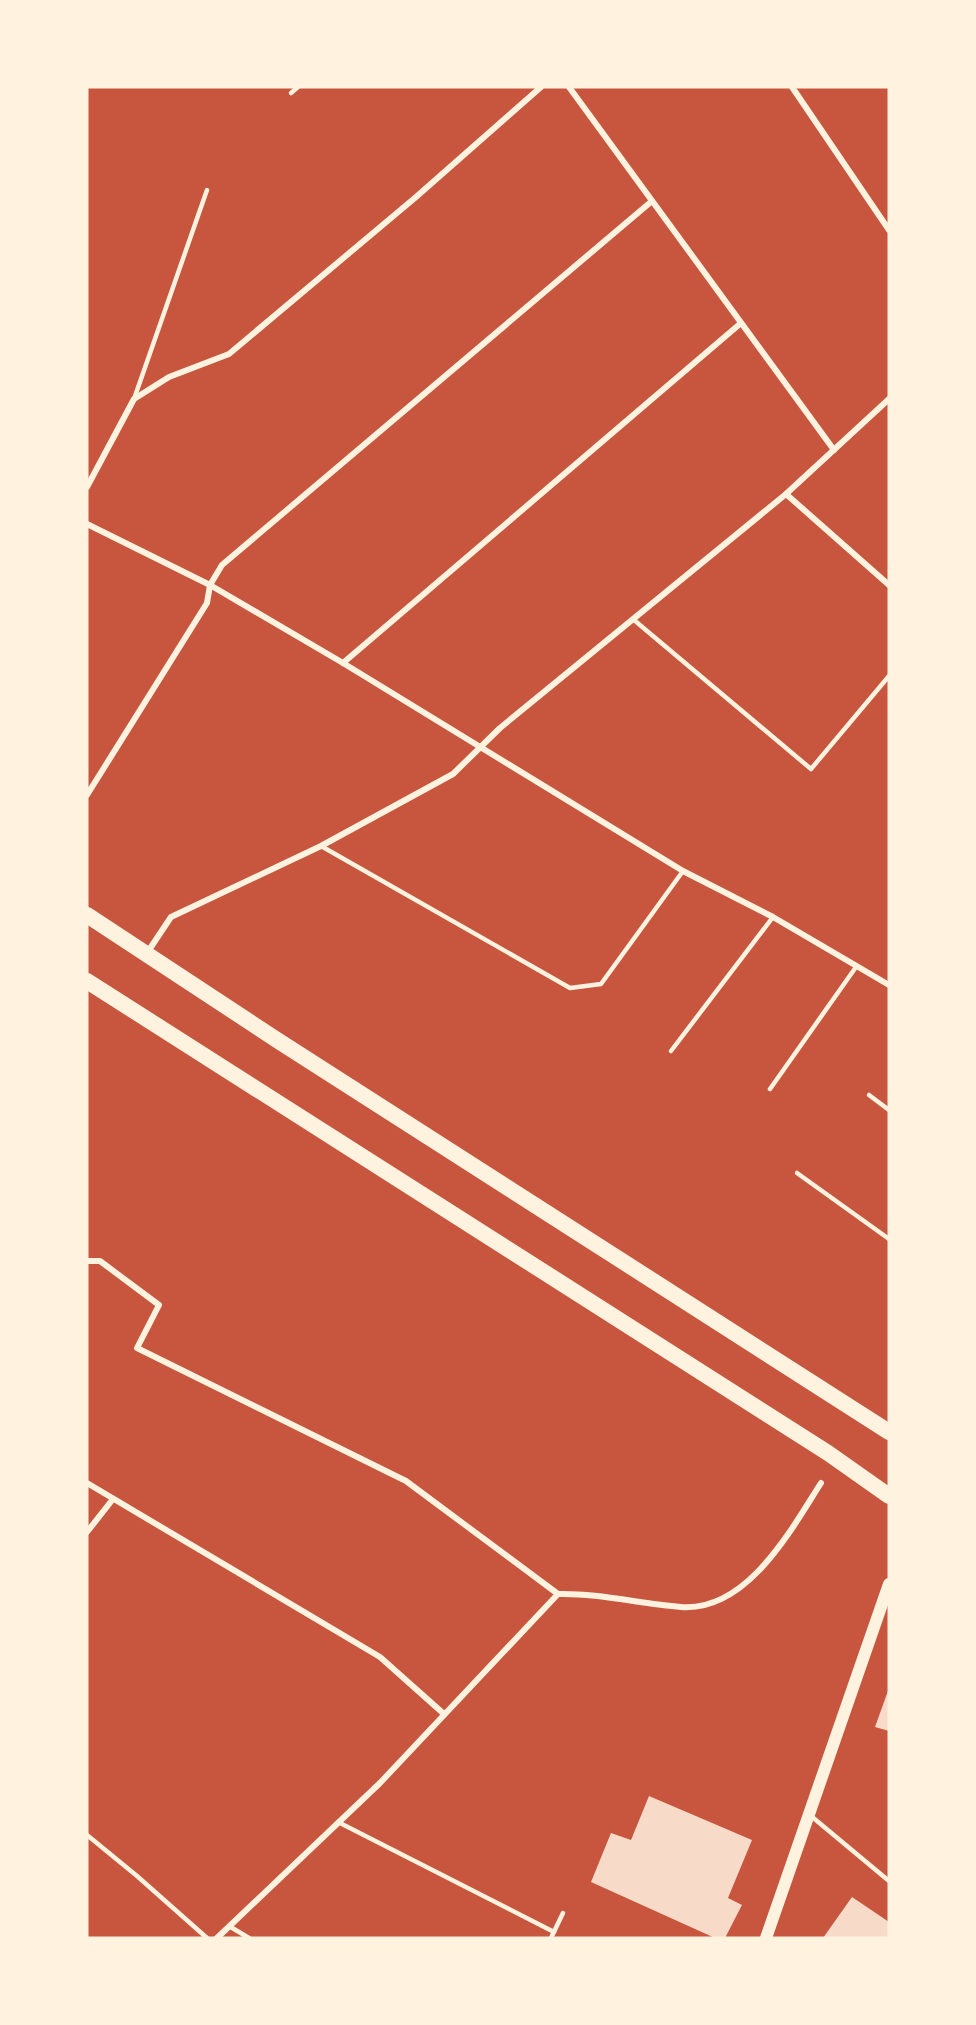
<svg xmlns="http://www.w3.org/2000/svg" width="976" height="2025" font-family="'IBM Plex Sans',sans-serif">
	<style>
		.building { fill: #f7dbc8 }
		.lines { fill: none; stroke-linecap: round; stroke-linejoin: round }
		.service { stroke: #fff3e0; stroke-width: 4.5 }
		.minor { stroke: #fff3e0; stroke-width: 6 }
		.secondary { stroke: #fff3e0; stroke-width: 12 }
		.trunk { stroke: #fff3e0; stroke-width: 16 }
	</style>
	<rect width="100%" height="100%" fill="#c8553d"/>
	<g class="building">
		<path d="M 889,1688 L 889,1731 L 875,1727 Z"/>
		<path d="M 649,1796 L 752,1840 L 728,1898 L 742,1905 L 725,1938 L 715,1938 L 591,1882 L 611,1833 L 631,1840 Z"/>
		<path d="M 852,1897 L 889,1922 L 889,1938 L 823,1938 Z"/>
	</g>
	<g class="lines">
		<g class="service">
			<path d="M 291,93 L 298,87"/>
			<path d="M 134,399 L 207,190"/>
			<path d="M 634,620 L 811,769 L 889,676"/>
			<path d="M 321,846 L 570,988 L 601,984 L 683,871"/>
			<path d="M 671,1051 L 773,917"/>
			<path d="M 770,1089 L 856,967"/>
			<path d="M 869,1095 L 889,1110"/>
			<path d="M 797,1173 L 889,1239"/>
			<path d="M 811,1816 L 889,1881"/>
			<path d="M 338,1822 L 554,1932"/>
			<path d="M 87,1835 L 137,1876 L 207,1938"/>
			<path d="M 229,1926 L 249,1938"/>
			<path d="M 551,1938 L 563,1913"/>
		</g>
		<g class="minor">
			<path d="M 569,87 L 834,450"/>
			<path d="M 792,87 L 889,230"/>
			<path d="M 87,487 L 134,399 L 169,377 L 229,354 L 416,197 L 541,87"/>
			<path d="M 786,494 L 889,585"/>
			<path d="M 87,524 L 210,585 L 343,663 L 683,871 L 773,917 L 889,985"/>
			<path d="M 343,663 L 741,323"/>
			<path d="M 87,795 L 207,603 L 210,585 L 222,565 L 652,201"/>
			<path d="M 147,953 L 171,917 L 321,846 L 453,774 L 500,728 L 786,494 L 889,399"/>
			<path d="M 87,1261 L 100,1261 L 159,1305 L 137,1348 L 406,1481 L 558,1594"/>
			<path d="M 87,1483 L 380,1657 L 444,1714"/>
			<path d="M 87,1532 L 113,1499"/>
			<path d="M 217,1938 L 380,1783 L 558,1594 C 599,1593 640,1604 681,1607 C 747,1612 791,1530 821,1483"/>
		</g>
		<path class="secondary" d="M 766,1938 L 889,1584"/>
		<g class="trunk">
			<path d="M 87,915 L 277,1040 L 889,1432"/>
			<path d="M 87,981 L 828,1453 L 889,1496"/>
		</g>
	</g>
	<rect width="976" height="2025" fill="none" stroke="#fff3e0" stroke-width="177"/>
</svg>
